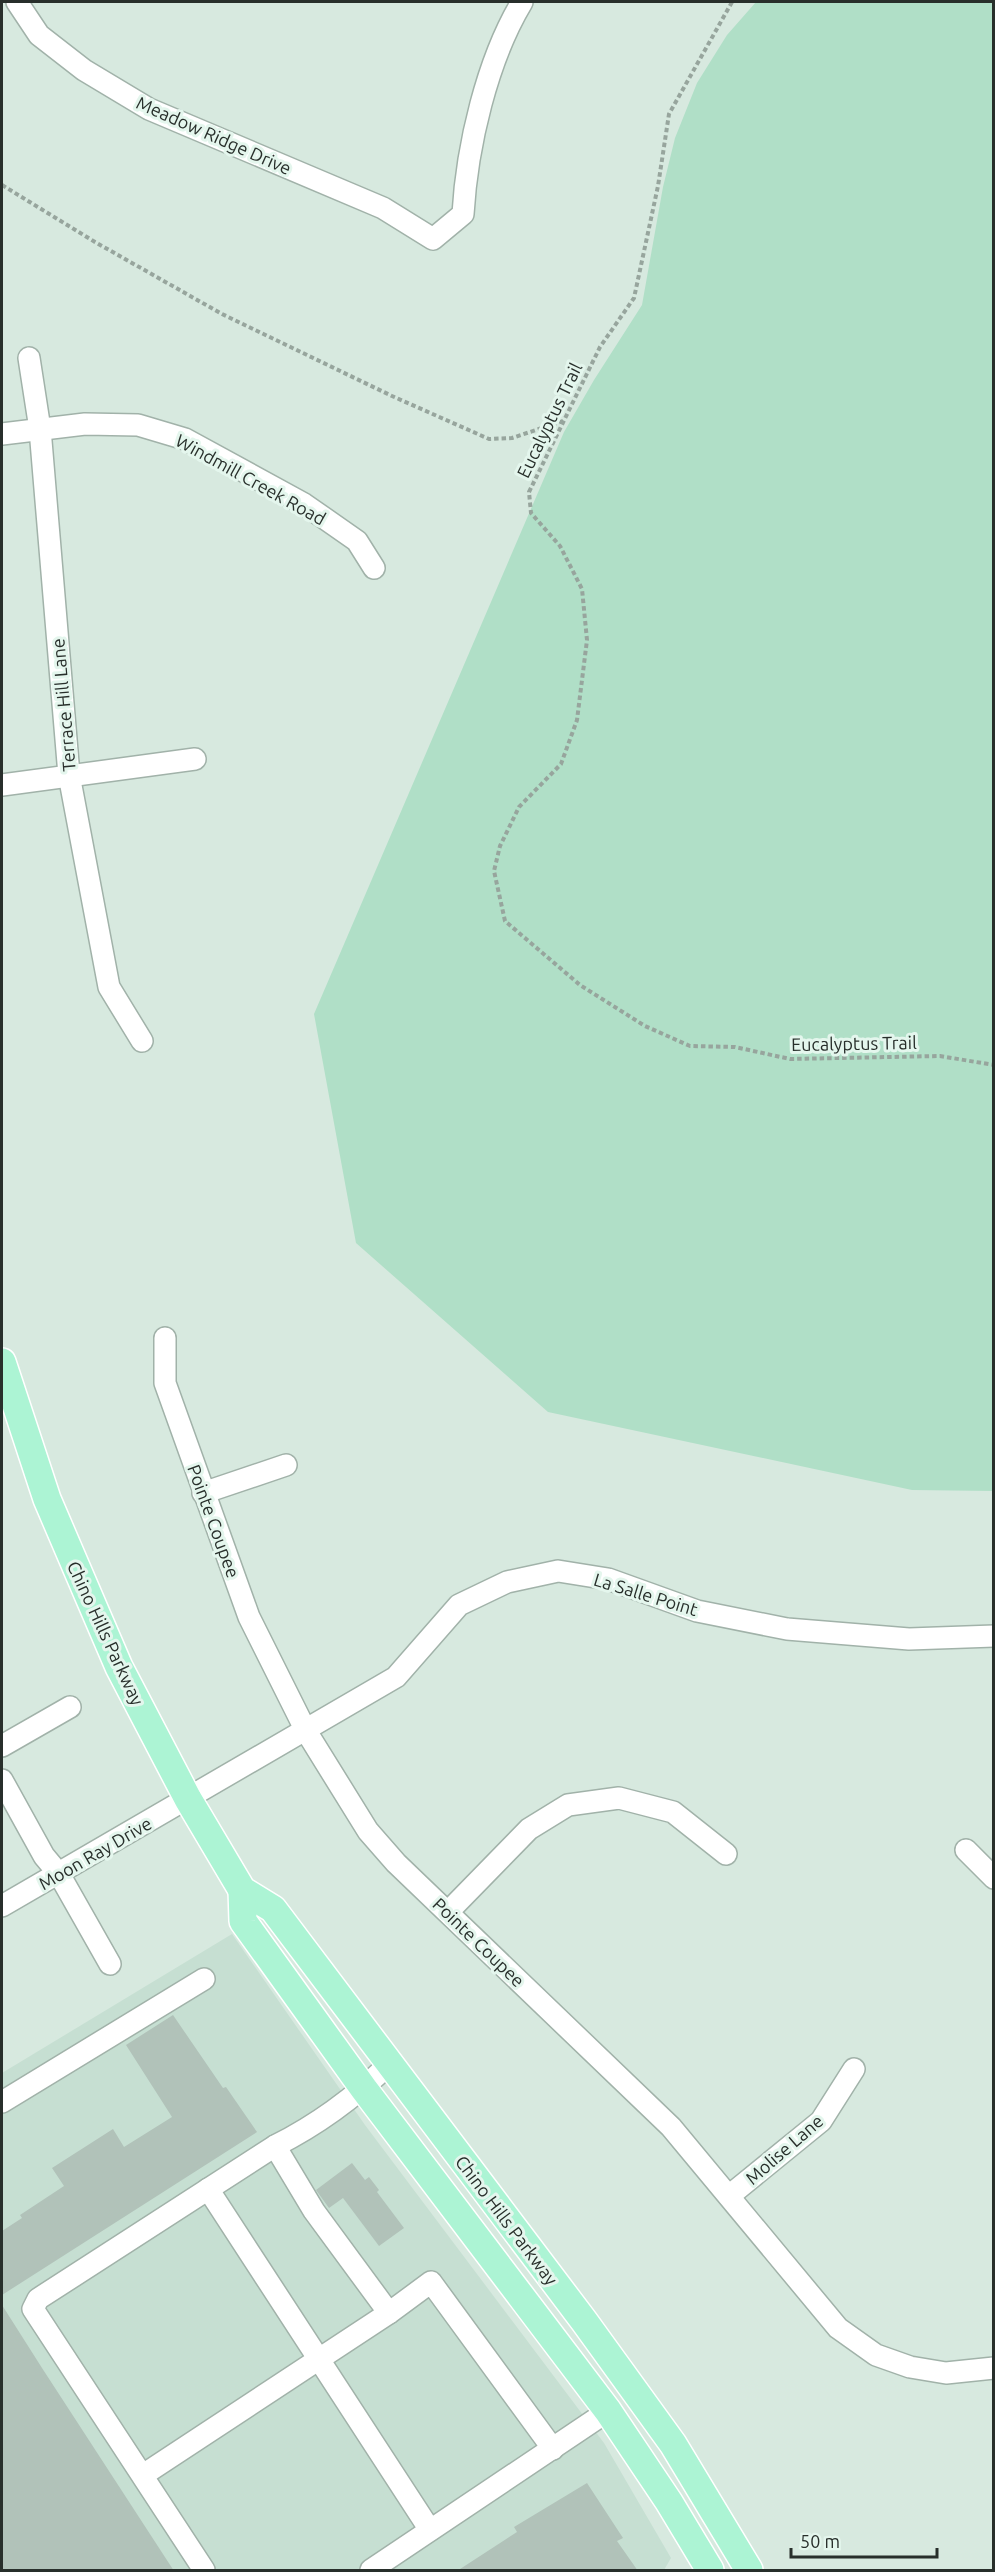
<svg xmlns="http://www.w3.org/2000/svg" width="995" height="2572" font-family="Ubuntu,sans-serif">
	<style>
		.built { fill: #c6dfd2 }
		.green { fill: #b0dfc7 }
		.building { fill: #b1c2b9 }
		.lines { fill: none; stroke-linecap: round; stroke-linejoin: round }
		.minor-casing { stroke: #a1b2a9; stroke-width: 24 }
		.major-casing { stroke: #fff; stroke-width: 30 }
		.path { stroke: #97a59d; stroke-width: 4; stroke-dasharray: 4.5 3; stroke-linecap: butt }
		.minor { stroke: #fff; stroke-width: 21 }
		.major { stroke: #acf4d4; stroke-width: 27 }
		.labels { text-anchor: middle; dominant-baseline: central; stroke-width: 6; stroke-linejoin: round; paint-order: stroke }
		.street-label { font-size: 18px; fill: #282f2b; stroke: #e4f6ed }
	</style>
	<rect width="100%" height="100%" fill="#d7e9df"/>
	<path class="built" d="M 232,1934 L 365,2125 L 604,2443 L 671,2558 L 664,2570 L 2,2570 L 2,2073 Z"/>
	<path class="green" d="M 756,2 L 993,2 L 993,1491 L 912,1490 L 548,1412 L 356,1243 L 314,1014 L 564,432 L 594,380 L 642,305 L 663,187 L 675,138 L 697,83 L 727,35 Z"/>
	<g class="building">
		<path d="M 173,2015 L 223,2088 L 226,2087 L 257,2132 L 2,2295 L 2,2231 L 22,2218 L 20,2215 L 64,2186 L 52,2168 L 113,2129 L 124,2147 L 172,2117 L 126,2045 Z"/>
		<path d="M 352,2163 L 365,2180 L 369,2177 L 379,2190 L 377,2192 L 404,2228 L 379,2246 L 343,2198 L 329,2208 L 316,2190 Z"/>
		<path d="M 2,2305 L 42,2368 L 174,2571 L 2,2571 Z"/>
		<path d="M 587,2483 L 623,2538 L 617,2541 L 638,2571 L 457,2571 L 517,2532 L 514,2527 Z"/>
	</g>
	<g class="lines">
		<defs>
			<g id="minor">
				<path d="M 17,2 L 39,35 L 84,70 L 149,109 L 383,208 L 433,239 L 463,214 C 467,146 487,60 522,2"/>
				<path d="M 29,358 L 40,429 L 69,775 L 109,987 L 142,1041"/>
				<path d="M 2,434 L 85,424 L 138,425 L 185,439 L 304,504 L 357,541 L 374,568"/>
				<path d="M 2,785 L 195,759"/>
				<path d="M 165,1338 L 165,1383 L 249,1617 L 306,1731 L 368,1831 L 396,1863 L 671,2127 L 838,2328 L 876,2355 L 910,2367 L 946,2373 L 994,2368"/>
				<path d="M 203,1493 L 286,1465"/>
				<path d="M 2,1746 L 70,1707"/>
				<path d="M 2,1780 L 44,1856 L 59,1874 L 110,1964"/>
				<path d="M 966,1850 L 994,1878"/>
				<path d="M 2,1906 L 396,1677 L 459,1605 L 507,1582 L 558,1571 L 608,1579 L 697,1611 L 787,1629 L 909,1639 L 994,1636"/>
				<path d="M 448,1912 L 529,1829 L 568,1805 L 619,1798 L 673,1812 L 726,1854"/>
				<path d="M 2,2102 L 204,1979"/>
				<path d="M 275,2146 L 314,2211 L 389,2313"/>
				<path d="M 208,2189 L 430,2530"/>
				<path d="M 729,2196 L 821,2121 L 854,2069"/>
				<path d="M 143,2475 L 389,2313 L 431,2282 L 553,2449"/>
				<path d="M 204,2570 L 33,2309 L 38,2299 L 275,2146 C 317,2125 355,2097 389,2064"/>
				<path d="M 371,2570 L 608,2411"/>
			</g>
			<g id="major">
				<path d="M 2,1362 L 47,1499 L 119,1667 L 188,1799 L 242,1890 L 273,1909 L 584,2321 L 673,2444 L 749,2570"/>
				<path d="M 242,1890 L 243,1921 L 364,2089 L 608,2411 L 669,2502 L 710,2570"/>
			</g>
		</defs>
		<use href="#minor" class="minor-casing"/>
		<use href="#major" class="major-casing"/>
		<g class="path">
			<path d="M 732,2 L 669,114 L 658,186 L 634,298 L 600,347 L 529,492 L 531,513 L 560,546 L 582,589 L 587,640 L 577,720 L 561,764 L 519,807 L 500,846 L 494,871 L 505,921 L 580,985 L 645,1026 L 690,1046 L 735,1047 L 790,1059 L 940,1056 L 994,1065"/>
			<path d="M 2,185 L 95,242 L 222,314 L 392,396 L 489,439 L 512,438 L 563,421"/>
		</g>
		<use href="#minor" class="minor"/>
		<use href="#major" class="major"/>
	</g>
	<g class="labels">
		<g class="street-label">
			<text transform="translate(214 135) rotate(24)">Meadow Ridge Drive</text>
			<text transform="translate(549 420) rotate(-64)">Eucalyptus Trail</text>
			<text transform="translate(251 479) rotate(29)">Windmill Creek Road</text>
			<text transform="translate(63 705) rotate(-95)">Terrace Hill Lane</text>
			<text transform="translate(854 1043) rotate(-1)">Eucalyptus Trail</text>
			<text transform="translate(214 1521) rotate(70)">Pointe Coupee</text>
			<text transform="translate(646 1594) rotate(17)">La Salle Point</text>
			<text transform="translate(106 1633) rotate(65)">Chino Hills Parkway</text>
			<text transform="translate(95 1853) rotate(-30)">Moon Ray Drive</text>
			<text transform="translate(479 1942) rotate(44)">Pointe Coupee</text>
			<text transform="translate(784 2149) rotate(-41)">Molise Lane</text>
			<text transform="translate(507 2220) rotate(53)">Chino Hills Parkway</text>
		</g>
	</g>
	<rect width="995" height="2572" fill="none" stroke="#282f2b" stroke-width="6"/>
	<path d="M791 2548v9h146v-9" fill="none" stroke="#282f2b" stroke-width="3"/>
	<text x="800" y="2548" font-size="18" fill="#282f2b" stroke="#e4f6ed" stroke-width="4.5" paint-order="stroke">50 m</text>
</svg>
